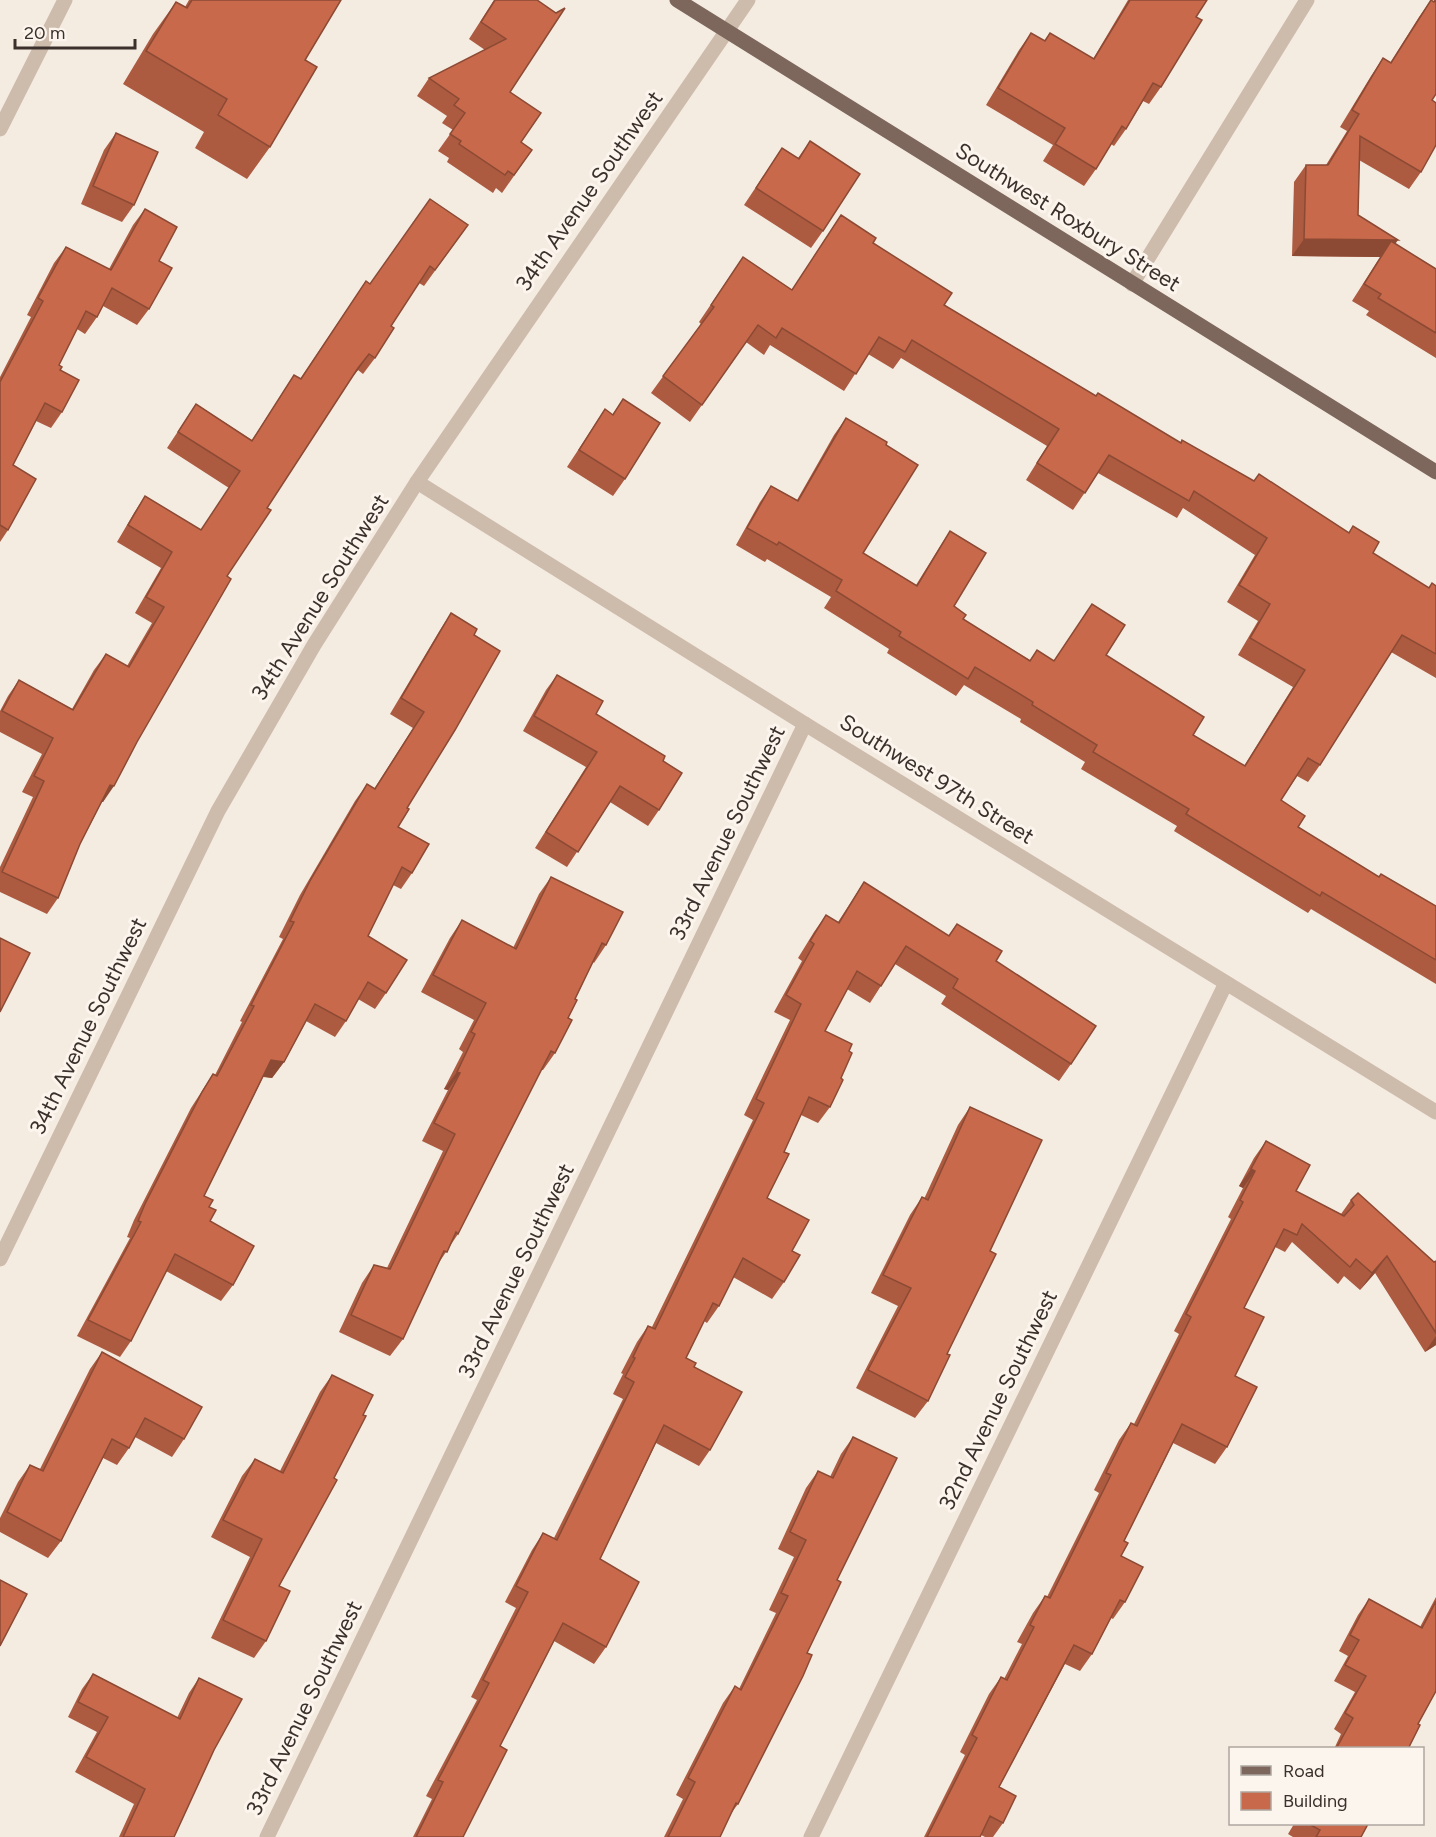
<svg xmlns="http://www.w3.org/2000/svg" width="1436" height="1837" font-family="Figtree,sans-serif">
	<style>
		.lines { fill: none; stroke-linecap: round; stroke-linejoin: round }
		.minor { stroke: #cdbbac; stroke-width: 15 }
		.major { stroke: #7d675c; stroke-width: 15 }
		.wall { fill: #ac5a40 }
		.shaded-wall { fill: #8c4a34 }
		.building { fill: #c8694b; stroke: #8c4a34; stroke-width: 1.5 }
		.labels { text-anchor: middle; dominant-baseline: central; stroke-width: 6; stroke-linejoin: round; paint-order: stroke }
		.street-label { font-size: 22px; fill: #3b302b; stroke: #fbf5ee }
	</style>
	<rect width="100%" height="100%" fill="#f4ebe1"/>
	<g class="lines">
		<g class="minor">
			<path d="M 0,129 L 65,0"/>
			<path d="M 1132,284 L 1307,0"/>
			<path d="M 417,482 L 805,724 L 1436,1112"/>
			<path d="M 0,1259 L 218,811 L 314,645 L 417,482 L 748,0"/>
			<path d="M 267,1837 L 805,724"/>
			<path d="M 811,1837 L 1226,983"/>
		</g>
		<path class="major" d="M 677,0 L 1436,472"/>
	</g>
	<g class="wall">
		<path d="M 189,0 L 341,0 L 305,60 L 270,147 L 247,179 L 195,148 L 204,132 L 123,84 L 153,34 L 176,2 L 185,7 Z"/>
		<path d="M 494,0 L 537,0 L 510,92 L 521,142 L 532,150 L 502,193 L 496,188 L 493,193 L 447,162 L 449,158 L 438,151 L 453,130 L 442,123 L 447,116 L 417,96 L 429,78 L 485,50 L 469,39 Z"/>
		<path d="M 1128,0 L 1207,0 L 1196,17 L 1161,87 L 1149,104 L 1143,101 L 1126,129 L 1114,146 L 1111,144 L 1096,169 L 1084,186 L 1043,161 L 1053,145 L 986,105 L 1019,50 L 1031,33 L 1044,41 L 1050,33 L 1093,59 Z"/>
		<path d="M 1431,0 L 1433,2 L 1434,0 L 1436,0 L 1432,100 L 1421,172 L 1409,189 L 1359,160 L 1358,215 L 1395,244 L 1436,269 L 1436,358 L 1366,315 L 1369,311 L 1352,301 L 1380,257 L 1292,256 L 1294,182 L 1306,165 L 1326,165 L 1347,131 L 1340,127 L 1371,76 L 1383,58 L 1390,63 L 1419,17 Z"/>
		<path d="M 116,133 L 134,205 L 122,222 L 81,204 L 104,150 Z"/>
		<path d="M 810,141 L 823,231 L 811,248 L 744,205 L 782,148 L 798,158 Z"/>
		<path d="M 145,209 L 159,261 L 149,309 L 137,325 L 103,306 L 97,317 L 85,334 L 77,329 L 59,365 L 60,370 L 62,412 L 51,428 L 36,421 L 13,465 L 8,530 L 0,542 L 0,377 L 31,317 L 27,315 L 54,263 L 66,247 L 109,269 L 133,225 Z"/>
		<path d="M 841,215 L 944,305 L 1096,396 L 1180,443 L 1182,440 L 1254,481 L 1348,533 L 1353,526 L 1373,553 L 1429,588 L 1432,583 L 1436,586 L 1436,678 L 1391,652 L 1320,765 L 1308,782 L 1297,776 L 1281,800 L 1298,827 L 1379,877 L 1436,906 L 1436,984 L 1311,909 L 1308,913 L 1174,831 L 1177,826 L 1081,769 L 1085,762 L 1020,722 L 1021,719 L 964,685 L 956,696 L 887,653 L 889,649 L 824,608 L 831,597 L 767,559 L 765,562 L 736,545 L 760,502 L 771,486 L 797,500 L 834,435 L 846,418 L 886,445 L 863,553 L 916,585 L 939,548 L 950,531 L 954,606 L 963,619 L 1030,660 L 1037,650 L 1054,661 L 1092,604 L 1106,655 L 1193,735 L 1244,766 L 1293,687 L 1238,655 L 1258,621 L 1227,602 L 1255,555 L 1183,508 L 1177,518 L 1098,473 L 1073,510 L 1026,480 L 1047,446 L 901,358 L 893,369 L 868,354 L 844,391 L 770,345 L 764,355 L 746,342 L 690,422 L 651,393 L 701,324 L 699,322 L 743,257 L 792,290 Z"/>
		<path d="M 468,225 L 424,286 L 419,283 L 391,326 L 375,358 L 363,374 L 358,370 L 350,380 L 267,508 L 227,576 L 103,802 L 102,802 L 80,844 L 58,898 L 47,914 L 0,892 L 0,867 L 33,797 L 22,792 L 42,754 L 0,732 L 0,711 L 8,696 L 19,680 L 72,709 L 94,670 L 106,654 L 127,666 L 152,623 L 135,613 L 161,568 L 117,542 L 134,513 L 145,496 L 201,530 L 229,488 L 167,448 L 196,404 L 252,440 L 294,375 L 300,379 L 366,281 L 370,284 Z"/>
		<path d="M 623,399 L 625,479 L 613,496 L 567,467 L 605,409 L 612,415 Z"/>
		<path d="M 451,613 L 474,635 L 398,827 L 412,873 L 401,889 L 393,885 L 368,936 L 386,993 L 375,1009 L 358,999 L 346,1021 L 335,1037 L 306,1021 L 284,1062 L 272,1078 L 263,1077 L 204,1196 L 209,1207 L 210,1221 L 233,1285 L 221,1301 L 166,1271 L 131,1341 L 120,1357 L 77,1336 L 130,1238 L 127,1237 L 134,1220 L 191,1108 L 213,1074 L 215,1075 L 242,1022 L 240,1021 L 283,939 L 279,937 L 300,895 L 355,801 L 367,784 L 374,789 L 413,728 L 390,714 L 440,630 Z"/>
		<path d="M 557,675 L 596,714 L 663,761 L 659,810 L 648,826 L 610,802 L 567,867 L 535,848 L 586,767 L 523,731 L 546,690 Z"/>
		<path d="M 551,877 L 606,945 L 594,963 L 593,962 L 575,999 L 555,1053 L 543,1070 L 541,1070 L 458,1234 L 436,1267 L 403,1339 L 390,1356 L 339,1332 L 362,1283 L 374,1265 L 387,1268 L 443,1151 L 422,1141 L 448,1090 L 444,1089 L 463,1052 L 459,1049 L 474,1020 L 421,992 L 450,938 L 462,920 L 513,948 L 539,894 Z"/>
		<path d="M 864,882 L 948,936 L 957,924 L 996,961 L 1071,1064 L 1059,1081 L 941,1004 L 946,996 L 895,964 L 870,1003 L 847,989 L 825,1031 L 849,1051 L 841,1078 L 830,1107 L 818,1123 L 801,1115 L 784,1152 L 767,1198 L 792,1251 L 784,1282 L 772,1299 L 733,1277 L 719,1306 L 707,1323 L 704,1321 L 686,1358 L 694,1367 L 710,1450 L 699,1466 L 656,1443 L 600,1559 L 606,1647 L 594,1664 L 554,1641 L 500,1746 L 463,1837 L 413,1837 L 432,1799 L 426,1796 L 477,1700 L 471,1697 L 516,1608 L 505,1602 L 532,1550 L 543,1533 L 554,1538 L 623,1399 L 613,1394 L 623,1374 L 621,1373 L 637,1342 L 648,1326 L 652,1327 L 753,1120 L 744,1115 L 790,1020 L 774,1012 L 802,961 L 798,958 L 814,932 L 826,915 L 838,922 Z"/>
		<path d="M 970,1107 L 990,1251 L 928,1401 L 915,1418 L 856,1388 L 898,1306 L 871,1293 L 910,1215 L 922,1197 L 924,1199 L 958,1125 Z"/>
		<path d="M 1266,1141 L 1296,1191 L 1341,1214 L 1351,1200 L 1434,1262 L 1436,1261 L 1436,1345 L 1425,1352 L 1375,1273 L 1360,1290 L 1344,1276 L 1338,1284 L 1292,1242 L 1285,1252 L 1275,1247 L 1244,1308 L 1227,1447 L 1215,1464 L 1173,1443 L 1124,1541 L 1121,1556 L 1125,1602 L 1113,1619 L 1111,1618 L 1092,1654 L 1080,1671 L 1065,1664 L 999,1787 L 1003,1823 L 993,1837 L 985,1837 L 981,1835 L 980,1837 L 924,1837 L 965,1755 L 960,1752 L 989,1694 L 1001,1677 L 1004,1679 L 1022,1644 L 1017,1642 L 1033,1613 L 1045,1596 L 1047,1597 L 1099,1493 L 1094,1490 L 1119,1440 L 1131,1423 L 1134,1424 L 1179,1334 L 1174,1331 L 1231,1219 L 1228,1217 L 1243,1188 L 1239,1186 L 1254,1158 Z"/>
		<path d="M 102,1352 L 184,1439 L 172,1457 L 135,1437 L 129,1448 L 117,1465 L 103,1458 L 61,1541 L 48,1558 L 0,1532 L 0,1518 L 18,1482 L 30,1465 L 40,1469 L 90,1369 Z"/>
		<path d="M 332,1375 L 334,1478 L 279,1586 L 266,1641 L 254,1658 L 211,1638 L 250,1557 L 211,1537 L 242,1476 L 255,1459 L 280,1471 L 320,1392 Z"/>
		<path d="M 853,1437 L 837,1580 L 738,1804 L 729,1816 L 720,1837 L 664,1837 L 683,1799 L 676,1795 L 723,1703 L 735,1686 L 739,1689 L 776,1613 L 769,1610 L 794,1557 L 778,1549 L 806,1488 L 818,1471 L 830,1477 L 841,1454 Z"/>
		<path d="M 1436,1597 L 1436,1691 L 1418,1724 L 1408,1749 L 1334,1749 L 1341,1734 L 1334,1729 L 1355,1692 L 1334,1681 L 1348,1656 L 1339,1651 L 1358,1615 L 1369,1599 L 1420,1627 Z"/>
		<path d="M 93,1674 L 177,1718 L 189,1693 L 199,1678 L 214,1750 L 174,1837 L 119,1837 L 134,1804 L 75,1772 L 97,1732 L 68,1717 L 82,1689 Z"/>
		<path d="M 1294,1824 L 1368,1824 L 1361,1837 L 1293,1837 L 1288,1834 Z"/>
	</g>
	<g class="shaded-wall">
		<path d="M 1304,239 L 1398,240 L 1386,257 L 1391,241 L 1380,257 L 1292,256 Z"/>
		<path d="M 369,354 L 358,370 L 346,384 L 358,368 Z"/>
		<path d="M 110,785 L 114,786 L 103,802 L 99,801 Z"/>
		<path d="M 271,1060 L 284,1062 L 272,1078 L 260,1076 Z"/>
		<path d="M 457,1072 L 460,1073 L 448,1090 L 444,1089 Z"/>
		<path d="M 1251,1169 L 1255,1171 L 1243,1188 L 1239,1186 Z"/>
		<path d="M 1387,1256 L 1375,1273 L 1360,1290 L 1372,1273 Z"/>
		<path d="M 1436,1336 L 1436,1345 L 1425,1352 Z"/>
	</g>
	<g class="building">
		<path d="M 192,0 L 341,0 L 305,60 L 317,67 L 270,147 L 218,115 L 227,99 L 146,51 L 176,2 L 187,8 Z"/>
		<path d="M 495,0 L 537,0 L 556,13 L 565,8 L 510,92 L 541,113 L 521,142 L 532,150 L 514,175 L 508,171 L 505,175 L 459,144 L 461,141 L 450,134 L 465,113 L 454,105 L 459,99 L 429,78 L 506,39 L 481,22 Z"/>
		<path d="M 1130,0 L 1207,0 L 1196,17 L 1202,20 L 1161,87 L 1153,83 L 1126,129 L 1122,126 L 1096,169 L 1055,144 L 1065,128 L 998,88 L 1031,33 L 1045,41 L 1050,33 L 1094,59 Z"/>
		<path d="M 1431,0 L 1434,2 L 1436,0 L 1436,94 L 1432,100 L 1436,103 L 1436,145 L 1421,172 L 1360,136 L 1358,215 L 1398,240 L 1304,239 L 1306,165 L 1328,165 L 1359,114 L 1352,110 L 1383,58 L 1391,63 Z"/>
		<path d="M 116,133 L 158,152 L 134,205 L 93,186 Z"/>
		<path d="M 810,141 L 860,174 L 823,231 L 756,188 L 782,148 L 799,159 Z"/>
		<path d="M 430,199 L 468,225 L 435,270 L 430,266 L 391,326 L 394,328 L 375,358 L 369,354 L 358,368 L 267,508 L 271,510 L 227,576 L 231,579 L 137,742 L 114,786 L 110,785 L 80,844 L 58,898 L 2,872 L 44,781 L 34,776 L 53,738 L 2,711 L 19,680 L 73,710 L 106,654 L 129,667 L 164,607 L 146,597 L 172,552 L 128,525 L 145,496 L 201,530 L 240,471 L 178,432 L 196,404 L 252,441 L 294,375 L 301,379 L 366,281 L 370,284 Z"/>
		<path d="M 145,209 L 177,227 L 159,261 L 172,268 L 149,309 L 112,288 L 97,317 L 86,311 L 59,365 L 62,367 L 60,370 L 79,380 L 62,412 L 45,403 L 13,465 L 36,479 L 8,530 L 0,525 L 0,382 L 43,301 L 38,298 L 66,247 L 111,270 Z"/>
		<path d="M 841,215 L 876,238 L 873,243 L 952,293 L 944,305 L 1096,396 L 1098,393 L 1181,443 L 1182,440 L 1254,481 L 1259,474 L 1349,533 L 1353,526 L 1379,542 L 1373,553 L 1429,588 L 1432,583 L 1436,586 L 1436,654 L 1402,635 L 1320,765 L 1308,758 L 1281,800 L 1305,816 L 1298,827 L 1379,877 L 1381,874 L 1436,906 L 1436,960 L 1322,892 L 1320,896 L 1186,814 L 1189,809 L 1093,752 L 1097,745 L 1032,705 L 1033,702 L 975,667 L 968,679 L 899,636 L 901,632 L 836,591 L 842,580 L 779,542 L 777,545 L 747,528 L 771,486 L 798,501 L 846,418 L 887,442 L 886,445 L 918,465 L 863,553 L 917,586 L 950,531 L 986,553 L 954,606 L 966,615 L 963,619 L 1030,661 L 1037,650 L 1054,661 L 1092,604 L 1125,625 L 1106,655 L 1204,717 L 1193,735 L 1245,766 L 1305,670 L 1250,638 L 1270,604 L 1239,585 L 1267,538 L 1194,491 L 1189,501 L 1109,455 L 1085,493 L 1037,463 L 1059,429 L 912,340 L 905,352 L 879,337 L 856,374 L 782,328 L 776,338 L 758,325 L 702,405 L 663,376 L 714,307 L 711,305 L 743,257 L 792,290 Z"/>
		<path d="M 1391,241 L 1436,269 L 1436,333 L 1378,298 L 1381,294 L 1364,284 Z"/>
		<path d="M 623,399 L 660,423 L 625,479 L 579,450 L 605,409 L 613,415 Z"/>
		<path d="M 451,613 L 477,629 L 474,635 L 500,651 L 455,730 L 407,808 L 409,809 L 398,827 L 429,844 L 412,873 L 402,867 L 368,936 L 407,960 L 386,993 L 368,982 L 346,1021 L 315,1004 L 284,1062 L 271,1060 L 204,1196 L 213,1200 L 209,1207 L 216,1210 L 210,1221 L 254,1246 L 233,1285 L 175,1254 L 131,1341 L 88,1320 L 141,1222 L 138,1221 L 145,1204 L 202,1092 L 213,1074 L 217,1076 L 254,1006 L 251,1005 L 294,922 L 290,921 L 311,879 L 367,784 L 375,789 L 424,712 L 401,698 Z"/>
		<path d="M 557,675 L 603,701 L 596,714 L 665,756 L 663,761 L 682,773 L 659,810 L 620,786 L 578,852 L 546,832 L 597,752 L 534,716 Z"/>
		<path d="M 551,877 L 623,912 L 606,945 L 602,943 L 575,999 L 577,1000 L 568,1018 L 572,1020 L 555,1053 L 551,1051 L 458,1234 L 456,1232 L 447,1252 L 444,1251 L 403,1339 L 351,1315 L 374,1265 L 390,1269 L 455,1134 L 434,1123 L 460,1073 L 457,1072 L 475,1034 L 471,1032 L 486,1003 L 433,975 L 462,920 L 516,949 Z"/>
		<path d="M 864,882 L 949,936 L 957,924 L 1002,951 L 996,961 L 1096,1026 L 1071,1064 L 953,988 L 958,979 L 906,946 L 881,986 L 857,971 L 825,1031 L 852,1044 L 849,1051 L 852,1053 L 841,1078 L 843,1080 L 830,1107 L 809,1097 L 784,1152 L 789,1154 L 767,1198 L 809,1220 L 792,1251 L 800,1255 L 784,1282 L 743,1258 L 719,1306 L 713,1303 L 686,1358 L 696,1363 L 694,1367 L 742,1392 L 710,1450 L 664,1425 L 600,1559 L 639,1582 L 606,1647 L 563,1623 L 500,1746 L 507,1750 L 463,1837 L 416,1837 L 443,1782 L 438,1780 L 489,1683 L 483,1680 L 528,1592 L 516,1586 L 543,1533 L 557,1540 L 634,1382 L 625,1377 L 635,1358 L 633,1357 L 648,1326 L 655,1329 L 764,1103 L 756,1099 L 801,1004 L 786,995 L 814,944 L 810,941 L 826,915 L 839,923 Z"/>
		<path d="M 0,938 L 30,953 L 0,1012 Z"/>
		<path d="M 970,1107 L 1042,1140 L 990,1251 L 996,1254 L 947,1354 L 950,1355 L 928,1401 L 868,1370 L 911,1288 L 883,1275 L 922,1197 L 928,1200 Z"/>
		<path d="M 1266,1141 L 1310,1165 L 1296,1191 L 1344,1216 L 1354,1205 L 1351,1200 L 1358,1193 L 1434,1262 L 1436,1261 L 1436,1333 L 1387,1256 L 1372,1273 L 1356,1259 L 1350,1267 L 1302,1224 L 1297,1235 L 1284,1229 L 1244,1308 L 1264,1317 L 1235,1376 L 1257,1387 L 1227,1447 L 1182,1424 L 1124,1541 L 1128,1543 L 1121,1556 L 1143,1567 L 1125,1602 L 1120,1600 L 1092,1654 L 1074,1645 L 999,1787 L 1016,1796 L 1003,1823 L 990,1816 L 980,1837 L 927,1837 L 977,1738 L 972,1735 L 1001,1677 L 1007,1680 L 1034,1627 L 1030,1625 L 1045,1596 L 1050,1598 L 1111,1475 L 1106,1473 L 1131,1423 L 1137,1426 L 1191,1317 L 1186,1314 L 1243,1202 L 1240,1200 L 1255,1171 L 1251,1169 Z"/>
		<path d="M 102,1352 L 202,1407 L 184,1439 L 145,1418 L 129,1448 L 112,1439 L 61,1541 L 7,1512 L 30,1465 L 43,1471 Z"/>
		<path d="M 332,1375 L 373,1395 L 363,1415 L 366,1416 L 334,1478 L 337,1480 L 279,1586 L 290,1591 L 266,1641 L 223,1620 L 262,1539 L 223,1520 L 255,1459 L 283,1473 Z"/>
		<path d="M 853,1437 L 897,1458 L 837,1580 L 841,1582 L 807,1653 L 812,1655 L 803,1676 L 738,1804 L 736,1803 L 720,1837 L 668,1837 L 695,1782 L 688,1778 L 735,1686 L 741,1690 L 788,1596 L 781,1593 L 806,1540 L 790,1532 L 818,1471 L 833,1478 Z"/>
		<path d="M 0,1580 L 27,1594 L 0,1646 Z"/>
		<path d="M 1369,1599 L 1422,1628 L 1436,1601 L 1436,1691 L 1418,1724 L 1420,1725 L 1408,1749 L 1336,1749 L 1353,1718 L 1345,1713 L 1366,1676 L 1345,1665 L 1359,1640 L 1350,1635 Z"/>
		<path d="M 93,1674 L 180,1719 L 199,1678 L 242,1699 L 214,1750 L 174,1837 L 123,1837 L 145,1789 L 86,1757 L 108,1717 L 78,1702 Z"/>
		<path d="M 1309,1824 L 1368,1824 L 1361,1837 L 1316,1837 L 1320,1830 Z"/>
	</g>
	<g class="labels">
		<g class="street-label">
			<text transform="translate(589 191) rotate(-55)">34th Avenue Southwest</text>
			<text transform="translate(1068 217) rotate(32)">Southwest Roxbury Street</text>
			<text transform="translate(320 597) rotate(-58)">34th Avenue Southwest</text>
			<text transform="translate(937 779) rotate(32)">Southwest 97th Street</text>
			<text transform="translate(727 833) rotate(-64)">33rd Avenue Southwest</text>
			<text transform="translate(88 1026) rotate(-64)">34th Avenue Southwest</text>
			<text transform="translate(516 1271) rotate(-64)">33rd Avenue Southwest</text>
			<text transform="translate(998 1400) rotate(-64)">32nd Avenue Southwest</text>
			<text transform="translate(304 1708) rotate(-64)">33rd Avenue Southwest</text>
		</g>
	</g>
	<rect x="1229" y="1747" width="195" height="78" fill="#fbf5ee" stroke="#aea6a0" stroke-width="1.5"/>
	<rect x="1241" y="1766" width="30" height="9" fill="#7d675c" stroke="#aea6a0" stroke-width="1.5"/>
	<text x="1283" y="1777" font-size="18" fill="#3b302b">Road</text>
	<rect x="1241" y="1792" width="30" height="18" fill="#c8694b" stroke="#aea6a0" stroke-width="1.5"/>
	<text x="1283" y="1807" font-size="18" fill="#3b302b">Building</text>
	<path d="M15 39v9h120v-9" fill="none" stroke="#3b302b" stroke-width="3"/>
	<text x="24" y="39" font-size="18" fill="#3b302b" stroke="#fbf5ee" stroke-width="4.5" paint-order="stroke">20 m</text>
</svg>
